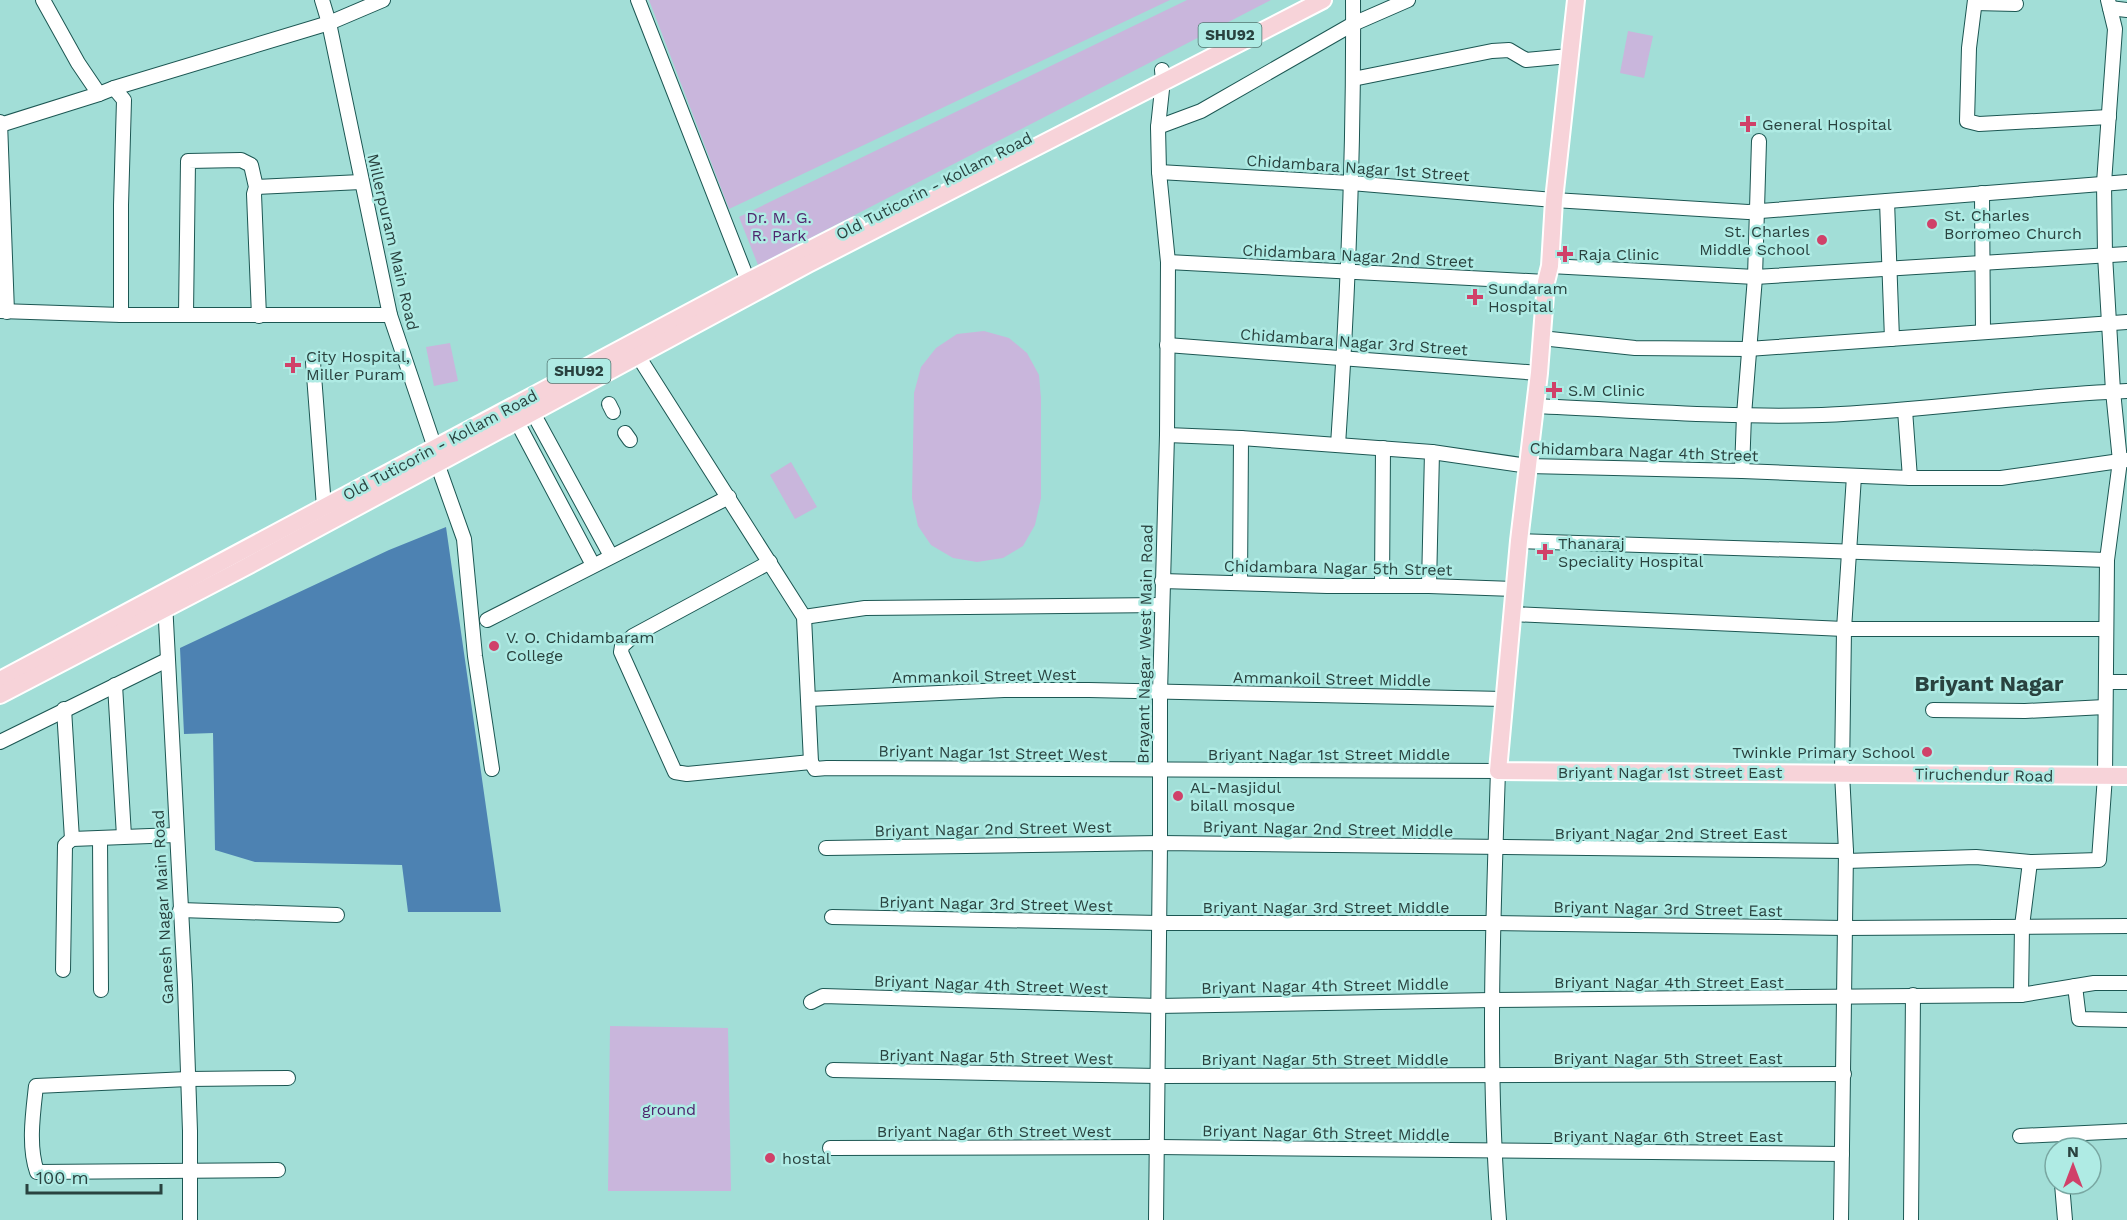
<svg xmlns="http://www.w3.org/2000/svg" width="2127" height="1220" font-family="'Work Sans',sans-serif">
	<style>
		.green { fill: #c9b6dc }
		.water { fill: #4d82b2 }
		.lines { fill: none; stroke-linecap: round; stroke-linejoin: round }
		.minor-casing { stroke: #1c5753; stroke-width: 16 }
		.major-casing { stroke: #fff; stroke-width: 20 }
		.minor { stroke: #fff; stroke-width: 14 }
		.major { stroke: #f7d3d9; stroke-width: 16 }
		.poi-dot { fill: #d04169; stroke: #afebe4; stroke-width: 2 }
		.labels { text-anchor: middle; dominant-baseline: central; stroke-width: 5; stroke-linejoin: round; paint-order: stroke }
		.shield { fill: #afebe4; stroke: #517570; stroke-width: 1.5 }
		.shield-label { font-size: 15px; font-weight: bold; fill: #29423f }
		.poi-label { font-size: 16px; fill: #29423f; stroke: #afebe4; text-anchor: start }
		.street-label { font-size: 16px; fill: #29423f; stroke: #afebe4 }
		.park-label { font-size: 16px; fill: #4f266e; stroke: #afebe4 }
		.district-label { font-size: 22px; font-weight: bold; fill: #29423f; stroke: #afebe4 }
	</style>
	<rect width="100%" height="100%" fill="#a2ded7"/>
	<g class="green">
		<path d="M 649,0 L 1170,0 L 729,209 Z"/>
		<path d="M 1187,0 L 1271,0 L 758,265 L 739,217 Z"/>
		<path d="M 1628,31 L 1653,36 L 1644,78 L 1620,73 Z"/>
		<path d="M 984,331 L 1009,338 L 1027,353 L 1039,375 L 1041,398 L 1041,498 L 1035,525 L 1023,546 L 1003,558 L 977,562 L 953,558 L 931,545 L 918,526 L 912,498 L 914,393 L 921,367 L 936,348 L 957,334 Z"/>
		<path d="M 450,343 L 458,381 L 434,386 L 426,347 Z"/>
		<path d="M 791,462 L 817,507 L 795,519 L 770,475 Z"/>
		<path d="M 610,1026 L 728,1028 L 731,1191 L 608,1191 Z"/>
	</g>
	<path class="water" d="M 446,527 L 501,912 L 408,912 L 402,865 L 255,862 L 215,850 L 213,733 L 184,734 L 180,648 L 389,550 Z"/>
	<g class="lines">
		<defs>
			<g id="minor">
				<path d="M 43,0 L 78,63 L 99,94"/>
				<path d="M 322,0 L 329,23 L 390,315 L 435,448 L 437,463 L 464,539 L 475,656 L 492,769"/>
				<path d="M 638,0 L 748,281"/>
				<path d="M 1975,0 L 1969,48 L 1967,121 L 1979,124 L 2109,117"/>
				<path d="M 1975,3 L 2016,4"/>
				<path d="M 2110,8 L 2127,10"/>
				<path d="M 1353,79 L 1492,51 L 1509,50 L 1526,60 L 1569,56"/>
				<path d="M 114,88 L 124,100 L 121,205 L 121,315"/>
				<path d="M 0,122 L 7,312"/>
				<path d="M 0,125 L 99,94 L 114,88 L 329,23 L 383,0"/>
				<path d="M 1158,127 L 1201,111 L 1353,24 L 1408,0"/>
				<path d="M 1159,172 L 1351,183 L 1554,200 L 1748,212 L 2127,182"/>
				<path d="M 256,187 L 361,182"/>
				<path d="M 1982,193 L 1983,332"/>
				<path d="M 1887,201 L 1892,339"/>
				<path d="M 1168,262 L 1546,282"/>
				<path d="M 1550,266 L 1755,277 L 2127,254"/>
				<path d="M 0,311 L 121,315 L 390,315"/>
				<path d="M 186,314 L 188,161 L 241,160 L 251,165 L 256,187 L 254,194 L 259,316"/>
				<path d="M 1541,338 L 1635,348 L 1748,349 L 2127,322"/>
				<path d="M 1167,345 L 1539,373"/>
				<path d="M 633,348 L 804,617 L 811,762 L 815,769 L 827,768 L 1498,771 C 1493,921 1487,1071 1499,1220"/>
				<path d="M 313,362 L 324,507"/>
				<path d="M 609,404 L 613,412"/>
				<path d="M 1535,406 C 1630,410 1727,418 1822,415 C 1924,411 2025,395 2127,391"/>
				<path d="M 1905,410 L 1910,478"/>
				<path d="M 532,411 L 611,556"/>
				<path d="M 516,420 L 593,565"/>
				<path d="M 625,433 L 630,440"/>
				<path d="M 1167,435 L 1241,438 L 1432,452 L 1528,466 L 1742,471 L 1910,478 L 2001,478 L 2127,460"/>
				<path d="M 1338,445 C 1348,297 1354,149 1353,0"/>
				<path d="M 1742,471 L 1744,415 L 1755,277 L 1759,141"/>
				<path d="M 1519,541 L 2107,560"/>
				<path d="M 770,562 L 633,636 L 622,646 L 621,652 L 675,772 L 687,774 L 811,762"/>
				<path d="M 1162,581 L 1327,586 L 1429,586 L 1514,589"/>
				<path d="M 1240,583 L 1241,438"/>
				<path d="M 1382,586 L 1383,448"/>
				<path d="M 1429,586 L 1432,452"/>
				<path d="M 165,602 L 185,985 L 190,1131 L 190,1220"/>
				<path d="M 1512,614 L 1844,629 L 2106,629"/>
				<path d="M 804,617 L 865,608 L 1162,605"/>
				<path d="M 487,620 L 729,497"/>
				<path d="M 2106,682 L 2127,682"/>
				<path d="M 115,685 L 124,836"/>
				<path d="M 809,699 L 1004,690 L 1089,690 L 1504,699"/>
				<path d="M 64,709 L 72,839"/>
				<path d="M 1933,710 L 2025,711 L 2105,707"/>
				<path d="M 0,742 L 167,660"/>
				<path d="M 100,839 L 101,990"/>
				<path d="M 826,848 L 1160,843 L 1846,851"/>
				<path d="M 1846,861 L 1976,857 L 2030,862 L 2099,860 L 2105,776 L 2107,560 L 2120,461 L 2113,391 L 2105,255 L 2104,183 L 2115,29 L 2108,0"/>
				<path d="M 180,910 L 337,915"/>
				<path d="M 832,917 L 1160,923 L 1492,923 L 1845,928 L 2127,926"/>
				<path d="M 63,970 L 65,845 L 72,839 L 176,835"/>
				<path d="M 2075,986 L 2079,1019 L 2127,1020"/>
				<path d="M 2021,995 L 2022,926 L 2030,862"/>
				<path d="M 811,1002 L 823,996 L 1158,1006 L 1492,1000 L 2021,995 L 2094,983 L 2127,983"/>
				<path d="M 833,1070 L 1158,1076 L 1844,1074"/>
				<path d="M 2020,1136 L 2127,1131"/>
				<path d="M 830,1148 L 1158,1147 L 1842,1154"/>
				<path d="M 278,1170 L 37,1172 C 28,1146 33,1113 36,1086 L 188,1079 L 288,1078"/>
				<path d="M 2062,1184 L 2065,1220"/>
				<path d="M 1156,1220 L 1160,843 L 1160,693 L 1167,435 L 1168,262 L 1159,172 L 1158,127 L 1163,80 L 1162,70"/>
				<path d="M 1841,1220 L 1846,851 L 1842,773 L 1844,629 L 1854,476"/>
				<path d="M 1911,1220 L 1913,995"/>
			</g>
			<g id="major">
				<path d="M 1576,0 L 1554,200 L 1550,266 L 1546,282 L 1539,373 L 1519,541 L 1498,771 L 2127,776"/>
				<path d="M 0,680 L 748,281 L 856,226"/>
				<path d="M 0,695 L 238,571 L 808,264 L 1323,0"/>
			</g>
		</defs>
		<use href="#minor" class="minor-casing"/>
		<use href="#major" class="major-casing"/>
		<use href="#minor" class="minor"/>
		<use href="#major" class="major"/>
	</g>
	<g class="poi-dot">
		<path d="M1745 115h6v6h6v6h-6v6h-6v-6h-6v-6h6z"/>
		<circle cx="1932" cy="224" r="6"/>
		<circle cx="1822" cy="240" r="6"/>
		<path d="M1562 245h6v6h6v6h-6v6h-6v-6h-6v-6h6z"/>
		<path d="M1472 288h6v6h6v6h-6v6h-6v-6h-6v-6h6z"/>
		<path d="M290 356h6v6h6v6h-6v6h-6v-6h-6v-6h6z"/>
		<path d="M1551 381h6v6h6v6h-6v6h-6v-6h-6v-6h6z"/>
		<path d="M1542 543h6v6h6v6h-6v6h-6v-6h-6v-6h6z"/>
		<circle cx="494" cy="646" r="6"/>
		<circle cx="1927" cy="752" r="6"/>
		<circle cx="1178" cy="796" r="6"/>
		<circle cx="770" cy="1158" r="6"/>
	</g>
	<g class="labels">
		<g class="shield">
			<rect x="1198.5" y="23" width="63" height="24" rx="4.5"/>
			<rect x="547.5" y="359" width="63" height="24" rx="4.5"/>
		</g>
		<g class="shield-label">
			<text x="1230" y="35">SHU92</text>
			<text x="579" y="371">SHU92</text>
		</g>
		<g class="poi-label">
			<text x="1762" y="124">General Hospital</text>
			<text x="1944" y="215">St. Charles<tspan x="1944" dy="18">Borromeo Church</tspan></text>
			<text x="1810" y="231" text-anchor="end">St. Charles<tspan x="1810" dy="18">Middle School</tspan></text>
			<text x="1578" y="254">Raja Clinic</text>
			<text x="1488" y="288">Sundaram<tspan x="1488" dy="18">Hospital</tspan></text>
			<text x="306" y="356">City Hospital,<tspan x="306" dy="18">Miller Puram</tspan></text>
			<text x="1568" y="390">S.M Clinic</text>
			<text x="1558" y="543">Thanaraj<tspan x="1558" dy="18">Speciality Hospital</tspan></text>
			<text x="506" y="637">V. O. Chidambaram<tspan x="506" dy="18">College</tspan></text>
			<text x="1915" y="752" text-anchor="end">Twinkle Primary School</text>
			<text x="1190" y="787">AL-Masjidul<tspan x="1190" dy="18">bilall mosque</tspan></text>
			<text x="782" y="1158">hostal</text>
		</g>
		<g class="street-label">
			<text transform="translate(1358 168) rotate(4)">Chidambara Nagar 1st Street</text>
			<text transform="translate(934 186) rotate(-27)">Old Tuticorin - Kollam Road</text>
			<text transform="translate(393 242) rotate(77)">Millerpuram Main Road</text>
			<text transform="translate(1358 256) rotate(3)">Chidambara Nagar 2nd Street</text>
			<text transform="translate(1354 342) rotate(4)">Chidambara Nagar 3rd Street</text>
			<text transform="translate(440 445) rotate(-28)">Old Tuticorin - Kollam Road</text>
			<text transform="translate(1644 452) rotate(2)">Chidambara Nagar 4th Street</text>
			<text transform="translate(1338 568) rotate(1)">Chidambara Nagar 5th Street</text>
			<text transform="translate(1145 644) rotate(-89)">Brayant Nagar West Main Road</text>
			<text transform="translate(984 676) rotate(-1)">Ammankoil Street West</text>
			<text transform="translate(1332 679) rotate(1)">Ammankoil Street Middle</text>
			<text transform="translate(993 753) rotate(1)">Briyant Nagar 1st Street West</text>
			<text x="1329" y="754">Briyant Nagar 1st Street Middle</text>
			<text x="1670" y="772">Briyant Nagar 1st Street East</text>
			<text transform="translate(1984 775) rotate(1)">Tiruchendur Road</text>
			<text transform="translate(993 829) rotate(-1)">Briyant Nagar 2nd Street West</text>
			<text transform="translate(1328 829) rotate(1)">Briyant Nagar 2nd Street Middle</text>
			<text x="1671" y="833">Briyant Nagar 2nd Street East</text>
			<text transform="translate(996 904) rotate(1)">Briyant Nagar 3rd Street West</text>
			<text transform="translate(163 907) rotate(-93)">Ganesh Nagar Main Road</text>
			<text x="1326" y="907">Briyant Nagar 3rd Street Middle</text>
			<text transform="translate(1668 909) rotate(1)">Briyant Nagar 3rd Street East</text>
			<text x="1669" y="982">Briyant Nagar 4th Street East</text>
			<text transform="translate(991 985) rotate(2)">Briyant Nagar 4th Street West</text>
			<text transform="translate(1325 986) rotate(-1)">Briyant Nagar 4th Street Middle</text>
			<text transform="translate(996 1057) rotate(1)">Briyant Nagar 5th Street West</text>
			<text x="1668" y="1058">Briyant Nagar 5th Street East</text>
			<text x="1325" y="1059">Briyant Nagar 5th Street Middle</text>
			<text x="994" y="1131">Briyant Nagar 6th Street West</text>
			<text transform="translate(1326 1133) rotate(1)">Briyant Nagar 6th Street Middle</text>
			<text x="1668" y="1136">Briyant Nagar 6th Street East</text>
		</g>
		<g class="park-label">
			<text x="779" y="217">Dr. M. G.<tspan x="779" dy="18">R. Park</tspan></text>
			<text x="669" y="1109">ground</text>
		</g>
		<g class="district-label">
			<text x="1989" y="683">Briyant Nagar</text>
		</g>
	</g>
	<g transform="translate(2073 1166)"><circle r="28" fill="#afebe4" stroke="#79a7a2" stroke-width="1.5"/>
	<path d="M0-4.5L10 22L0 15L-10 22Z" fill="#d04169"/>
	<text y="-9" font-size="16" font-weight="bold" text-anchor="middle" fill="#29423f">N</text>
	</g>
	<path d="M27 1184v9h134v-9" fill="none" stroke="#29423f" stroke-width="3"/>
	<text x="36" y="1184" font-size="18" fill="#29423f" stroke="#afebe4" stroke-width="4.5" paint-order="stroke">100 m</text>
</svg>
